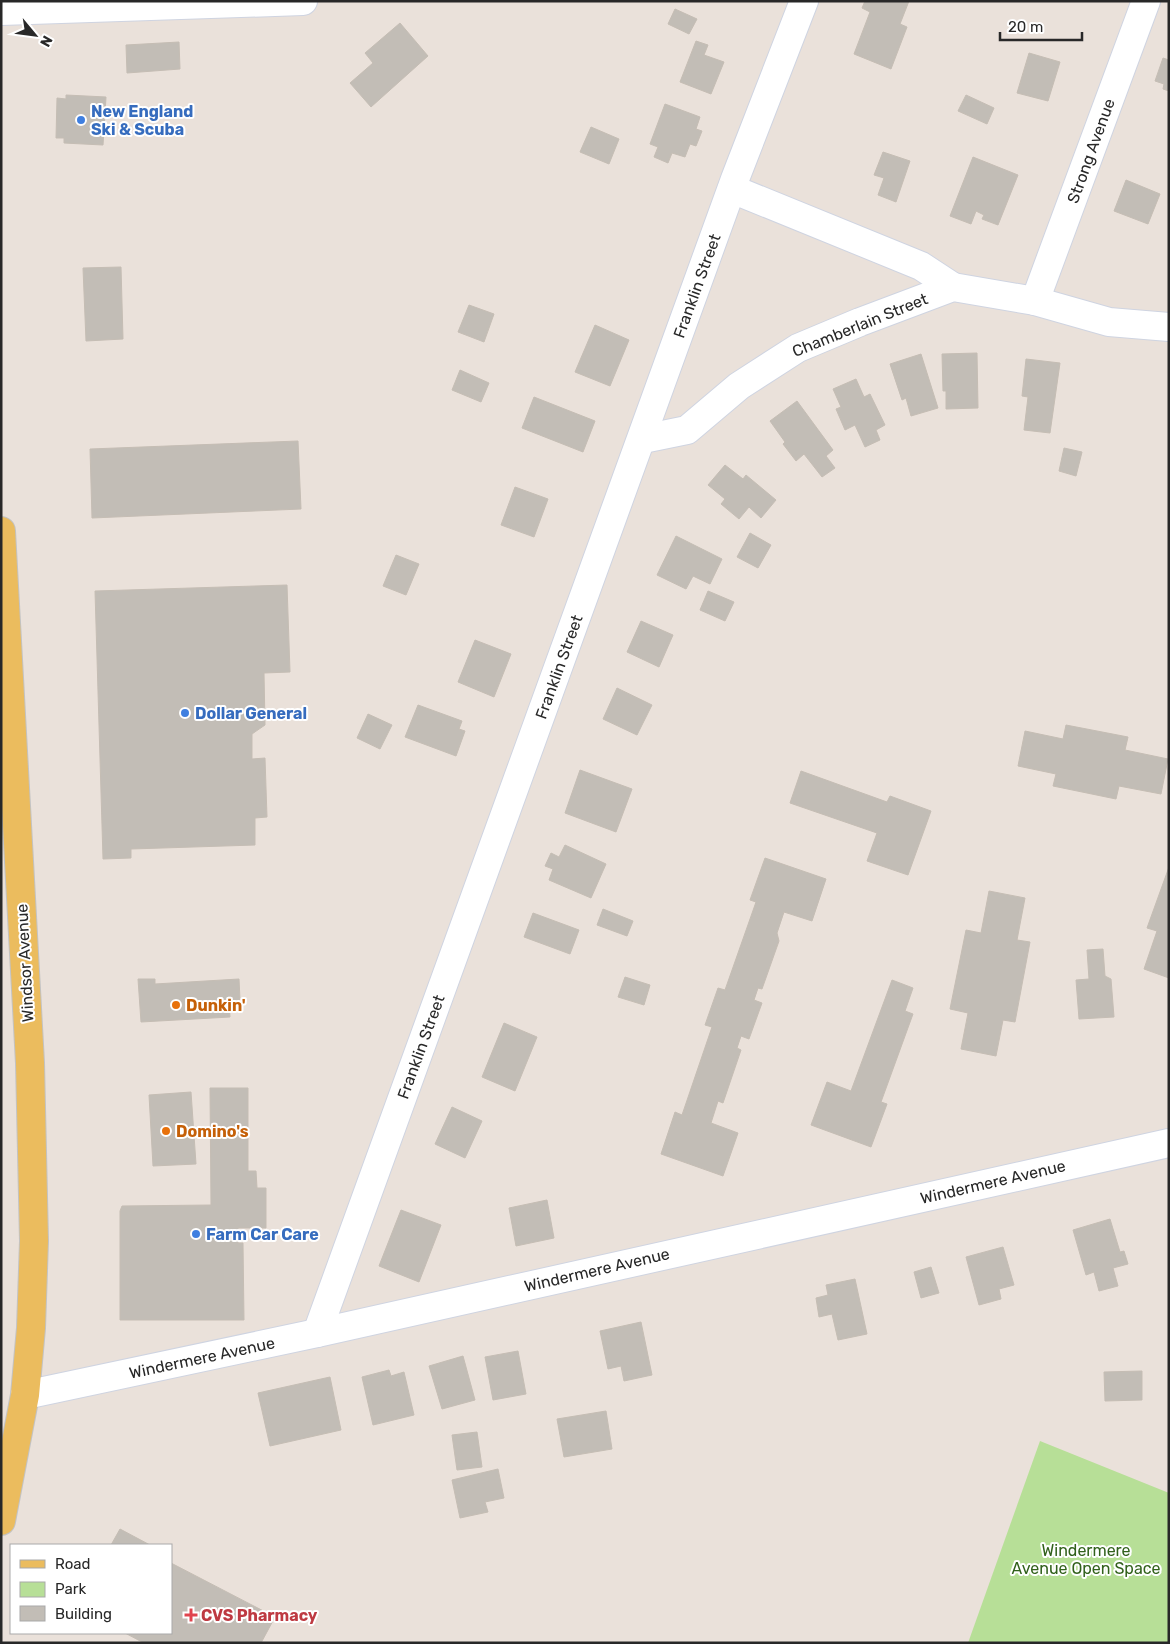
<svg xmlns="http://www.w3.org/2000/svg" width="1170" height="1644" font-family="Rubik,sans-serif">
	<style>
		.green { fill: #b7df97 }
		.building { fill: #c2bdb6; stroke: #c5bdb4 }
		.lines { fill: none; stroke-linecap: round; stroke-linejoin: round }
		.minor-casing { stroke: #cfd4e1; stroke-width: 30 }
		.primary-casing { stroke: #c3c3c3; stroke-width: 30 }
		.minor { stroke: #fff; stroke-width: 28 }
		.primary { stroke: #ebbc5e; stroke-width: 28 }
		.shop-dot { fill: #3f7fe0; stroke: #fff; stroke-width: 2 }
		.food-dot { fill: #e8710a; stroke: #fff; stroke-width: 2 }
		.health-dot { fill: #e0444e; stroke: #fff; stroke-width: 2 }
		.labels { text-anchor: middle; dominant-baseline: central; stroke-width: 4; stroke-linejoin: round; paint-order: stroke }
		.shop-label { font-size: 16px; font-weight: bold; fill: #366cbe; stroke: #fff; text-anchor: start }
		.street-label { font-size: 16px; fill: #282828; stroke: #fff }
		.food-label { font-size: 16px; font-weight: bold; fill: #c56008; stroke: #fff; text-anchor: start }
		.park-label { font-size: 16px; fill: #31611b; stroke: #fff }
		.health-label { font-size: 16px; font-weight: bold; fill: #be3a42; stroke: #fff; text-anchor: start }
	</style>
	<rect width="100%" height="100%" fill="#eae1da"/>
	<path class="green" d="M 1040,1441 L 1169,1493 L 1169,1643 L 968,1643 Z"/>
	<g class="building">
		<path d="M 865,1 L 909,1 L 900,24 L 907,27 L 891,69 L 854,54 L 870,12 L 862,8 Z"/>
		<path d="M 675,9 L 697,19 L 689,34 L 668,24 Z"/>
		<path d="M 400,23 L 428,56 L 371,107 L 350,83 L 373,63 L 365,53 Z"/>
		<path d="M 696,41 L 708,45 L 704,55 L 724,62 L 711,94 L 680,82 Z"/>
		<path d="M 179,42 L 180,69 L 127,73 L 126,45 Z"/>
		<path d="M 1029,53 L 1060,62 L 1048,101 L 1017,93 Z"/>
		<path d="M 1163,58 L 1169,60 L 1169,91 L 1163,89 L 1164,84 L 1155,81 Z"/>
		<path d="M 66,95 L 106,97 L 103,145 L 64,143 L 64,138 L 56,138 L 57,98 L 66,99 Z"/>
		<path d="M 966,95 L 994,108 L 987,124 L 958,111 Z"/>
		<path d="M 665,104 L 700,117 L 696,129 L 702,131 L 696,146 L 690,144 L 685,157 L 672,153 L 668,163 L 654,157 L 658,147 L 650,144 Z"/>
		<path d="M 591,127 L 619,139 L 609,164 L 580,152 Z"/>
		<path d="M 883,152 L 910,161 L 896,202 L 878,195 L 884,178 L 874,175 Z"/>
		<path d="M 973,157 L 1018,175 L 998,225 L 982,219 L 984,215 L 976,211 L 971,224 L 950,216 Z"/>
		<path d="M 1126,180 L 1160,194 L 1148,224 L 1114,211 Z"/>
		<path d="M 121,267 L 123,339 L 86,341 L 83,268 Z"/>
		<path d="M 469,305 L 494,314 L 484,342 L 458,332 Z"/>
		<path d="M 595,325 L 629,340 L 610,386 L 575,372 Z"/>
		<path d="M 977,353 L 978,408 L 946,409 L 946,391 L 943,391 L 942,354 Z"/>
		<path d="M 921,354 L 938,408 L 911,416 L 906,398 L 902,400 L 890,364 Z"/>
		<path d="M 1026,359 L 1060,363 L 1050,433 L 1024,430 L 1028,397 L 1022,396 Z"/>
		<path d="M 460,370 L 489,383 L 481,402 L 452,390 Z"/>
		<path d="M 856,379 L 864,397 L 870,394 L 885,425 L 876,430 L 880,440 L 865,447 L 855,425 L 845,430 L 836,409 L 841,407 L 833,389 Z"/>
		<path d="M 534,397 L 595,421 L 583,452 L 522,428 Z"/>
		<path d="M 797,401 L 833,450 L 826,456 L 835,468 L 822,477 L 804,454 L 796,461 L 783,444 L 785,442 L 770,421 Z"/>
		<path d="M 298,441 L 301,509 L 92,518 L 90,449 Z"/>
		<path d="M 1064,448 L 1082,452 L 1076,476 L 1059,471 Z"/>
		<path d="M 725,465 L 743,479 L 746,475 L 776,500 L 761,518 L 749,507 L 739,519 L 721,504 L 725,499 L 708,485 Z"/>
		<path d="M 515,487 L 548,499 L 534,537 L 501,525 Z"/>
		<path d="M 750,533 L 771,545 L 758,568 L 737,557 Z"/>
		<path d="M 676,536 L 722,559 L 710,584 L 693,576 L 686,589 L 657,575 Z"/>
		<path d="M 396,555 L 419,564 L 406,595 L 383,586 Z"/>
		<path d="M 287,585 L 290,672 L 264,673 L 265,725 L 252,734 L 252,759 L 265,758 L 267,817 L 255,818 L 255,845 L 131,849 L 131,858 L 103,859 L 95,591 Z"/>
		<path d="M 708,591 L 734,602 L 725,621 L 700,610 Z"/>
		<path d="M 641,621 L 673,635 L 659,667 L 627,652 Z"/>
		<path d="M 475,640 L 511,654 L 494,697 L 458,682 Z"/>
		<path d="M 617,688 L 652,705 L 637,735 L 603,719 Z"/>
		<path d="M 418,705 L 462,721 L 459,729 L 465,731 L 456,756 L 405,737 Z"/>
		<path d="M 368,714 L 392,725 L 380,749 L 357,738 Z"/>
		<path d="M 1066,725 L 1128,737 L 1125,750 L 1168,759 L 1161,794 L 1119,786 L 1116,799 L 1053,786 L 1056,774 L 1018,766 L 1025,731 L 1063,739 Z"/>
		<path d="M 580,770 L 632,789 L 616,832 L 565,813 Z"/>
		<path d="M 801,771 L 887,802 L 890,796 L 931,811 L 908,875 L 867,861 L 877,833 L 790,803 Z"/>
		<path d="M 565,845 L 606,864 L 591,898 L 549,880 L 553,869 L 545,866 L 551,853 L 559,857 Z"/>
		<path d="M 765,858 L 826,879 L 812,921 L 784,912 L 777,933 L 779,941 L 762,989 L 758,988 L 754,1000 L 762,1003 L 749,1039 L 741,1036 L 737,1048 L 741,1050 L 723,1103 L 718,1101 L 711,1123 L 738,1133 L 723,1176 L 661,1154 L 675,1112 L 682,1115 L 712,1027 L 705,1025 L 718,988 L 725,990 L 756,902 L 750,900 Z"/>
		<path d="M 1169,867 L 1169,978 L 1144,969 L 1157,931 L 1147,928 Z"/>
		<path d="M 989,891 L 1025,898 L 1017,940 L 1030,942 L 1015,1022 L 1003,1020 L 996,1056 L 961,1049 L 968,1013 L 950,1009 L 966,930 L 981,933 Z"/>
		<path d="M 603,909 L 633,921 L 627,936 L 597,925 Z"/>
		<path d="M 533,913 L 579,930 L 570,954 L 524,937 Z"/>
		<path d="M 1103,949 L 1105,976 L 1111,979 L 1114,1017 L 1079,1019 L 1076,980 L 1089,979 L 1087,950 Z"/>
		<path d="M 625,977 L 650,985 L 644,1005 L 618,997 Z"/>
		<path d="M 138,979 L 155,979 L 155,984 L 239,979 L 240,1000 L 229,1001 L 230,1017 L 141,1022 Z"/>
		<path d="M 892,980 L 913,988 L 905,1011 L 913,1014 L 881,1102 L 887,1104 L 871,1147 L 811,1125 L 827,1082 L 851,1091 Z"/>
		<path d="M 504,1023 L 537,1037 L 515,1091 L 482,1077 Z"/>
		<path d="M 210,1088 L 248,1088 L 248,1171 L 256,1171 L 257,1188 L 266,1188 L 266,1228 L 238,1228 L 238,1243 L 243,1243 L 244,1320 L 120,1320 L 120,1211 L 122,1206 L 211,1205 Z"/>
		<path d="M 191,1092 L 196,1164 L 153,1166 L 149,1095 Z"/>
		<path d="M 452,1107 L 482,1121 L 465,1158 L 435,1144 Z"/>
		<path d="M 547,1200 L 554,1238 L 516,1246 L 509,1208 Z"/>
		<path d="M 401,1210 L 441,1225 L 419,1282 L 379,1266 Z"/>
		<path d="M 1110,1219 L 1120,1252 L 1124,1251 L 1128,1264 L 1113,1268 L 1118,1286 L 1099,1291 L 1094,1272 L 1086,1275 L 1073,1230 Z"/>
		<path d="M 1003,1247 L 1014,1285 L 999,1289 L 1001,1299 L 979,1305 L 966,1257 Z"/>
		<path d="M 931,1267 L 939,1293 L 921,1298 L 914,1272 Z"/>
		<path d="M 855,1279 L 867,1334 L 838,1340 L 832,1314 L 819,1317 L 816,1298 L 828,1295 L 826,1285 Z"/>
		<path d="M 641,1322 L 652,1375 L 624,1381 L 621,1366 L 608,1369 L 600,1331 Z"/>
		<path d="M 518,1351 L 526,1394 L 493,1400 L 485,1357 Z"/>
		<path d="M 463,1356 L 475,1400 L 442,1409 L 429,1366 Z"/>
		<path d="M 389,1370 L 391,1376 L 404,1372 L 414,1415 L 373,1425 L 362,1377 Z"/>
		<path d="M 1142,1371 L 1142,1400 L 1105,1401 L 1104,1372 Z"/>
		<path d="M 330,1377 L 341,1430 L 270,1446 L 258,1393 Z"/>
		<path d="M 606,1411 L 612,1449 L 564,1457 L 557,1419 Z"/>
		<path d="M 477,1432 L 482,1467 L 457,1470 L 452,1435 Z"/>
		<path d="M 498,1469 L 504,1498 L 485,1502 L 488,1512 L 460,1518 L 452,1480 Z"/>
		<path d="M 120,1529 L 150,1545 L 111,1545 Z"/>
		<path d="M 171,1563 L 275,1617 L 261,1643 L 144,1643 L 125,1633 L 171,1633 Z"/>
	</g>
	<g class="lines">
		<defs>
			<g id="minor">
				<path d="M 1,11 L 303,1"/>
				<path d="M 732,189 L 921,266 L 953,287"/>
				<path d="M 1035,301 L 1146,1"/>
				<path d="M 643,439 L 687,430 L 739,386 L 798,348 L 860,322 L 953,287 L 1035,301 L 1109,322 L 1169,327"/>
				<path d="M 317,1333 L 735,179 L 804,1"/>
				<path d="M 25,1395 L 317,1333 L 1169,1143"/>
			</g>
			<path id="primary" d="M 1,531 L 30,1063 L 34,1241 L 31,1328 L 25,1395 L 1,1521"/>
		</defs>
		<use href="#minor" class="minor-casing"/>
		<use href="#primary" class="primary-casing"/>
		<use href="#minor" class="minor"/>
		<use href="#primary" class="primary"/>
	</g>
	<g class="shop-dot">
		<circle cx="81" cy="120" r="5"/>
		<circle cx="185" cy="713" r="5"/>
		<circle cx="196" cy="1234" r="5"/>
	</g>
	<g class="food-dot">
		<circle cx="176" cy="1005" r="5"/>
		<circle cx="166" cy="1131" r="5"/>
	</g>
	<path class="health-dot" d="M188.5 1607.5h5v5h5v5h-5v5h-5v-5h-5v-5h5z"/>
	<g class="labels">
		<g class="shop-label">
			<text x="91" y="111">New England<tspan x="91" dy="18">Ski &amp; Scuba</tspan></text>
			<text x="195" y="713">Dollar General</text>
			<text x="206" y="1234">Farm Car Care</text>
		</g>
		<g class="street-label">
			<text transform="translate(1091 151) rotate(-70)">Strong Avenue</text>
			<text transform="translate(697 286) rotate(-70)">Franklin Street</text>
			<text transform="translate(860 325) rotate(-22)">Chamberlain Street</text>
			<text transform="translate(559 667) rotate(-70)">Franklin Street</text>
			<text transform="translate(25 963) rotate(-93)">Windsor Avenue</text>
			<text transform="translate(421 1047) rotate(-70)">Franklin Street</text>
			<text transform="translate(993 1182) rotate(-13)">Windermere Avenue</text>
			<text transform="translate(597 1270) rotate(-13)">Windermere Avenue</text>
			<text transform="translate(202 1358) rotate(-12)">Windermere Avenue</text>
		</g>
		<g class="food-label">
			<text x="186" y="1005">Dunkin'</text>
			<text x="176" y="1131">Domino's</text>
		</g>
		<g class="park-label">
			<text x="1086" y="1550">Windermere<tspan x="1086" dy="18">Avenue Open Space</tspan></text>
		</g>
		<g class="health-label">
			<text x="201" y="1615">CVS Pharmacy</text>
		</g>
	</g>
	<rect width="1170" height="1644" fill="none" stroke="#282828" stroke-width="5"/>
	<rect x="10" y="1544" width="162" height="90" fill="#ffffff" stroke="#a9a9a9"/>
	<rect x="20" y="1560" width="25" height="8" fill="#ebbc5e" stroke="#a9a9a9"/>
	<text x="55" y="1569" font-size="15" fill="#282828">Road</text>
	<rect x="20" y="1582" width="25" height="15" fill="#b7df97" stroke="#a9a9a9"/>
	<text x="55" y="1594" font-size="15" fill="#282828">Park</text>
	<rect x="20" y="1606" width="25" height="15" fill="#c2bdb6" stroke="#a9a9a9"/>
	<text x="55" y="1619" font-size="15" fill="#282828">Building</text>
	<g transform="translate(35 35) rotate(119)" stroke="#ffffff" stroke-width="4" paint-order="stroke">
	<path d="M0-4L9 19L0 12L-9 19Z" fill="#282828"/>
	<text y="-8" font-size="14" font-weight="bold" text-anchor="middle" fill="#282828">N</text>
	</g>
	<path d="M1000 32v8h82v-8" fill="none" stroke="#282828" stroke-width="2.5"/>
	<text x="1008" y="32" font-size="15" fill="#282828" stroke="#ffffff" stroke-width="4" paint-order="stroke">20 m</text>
</svg>
